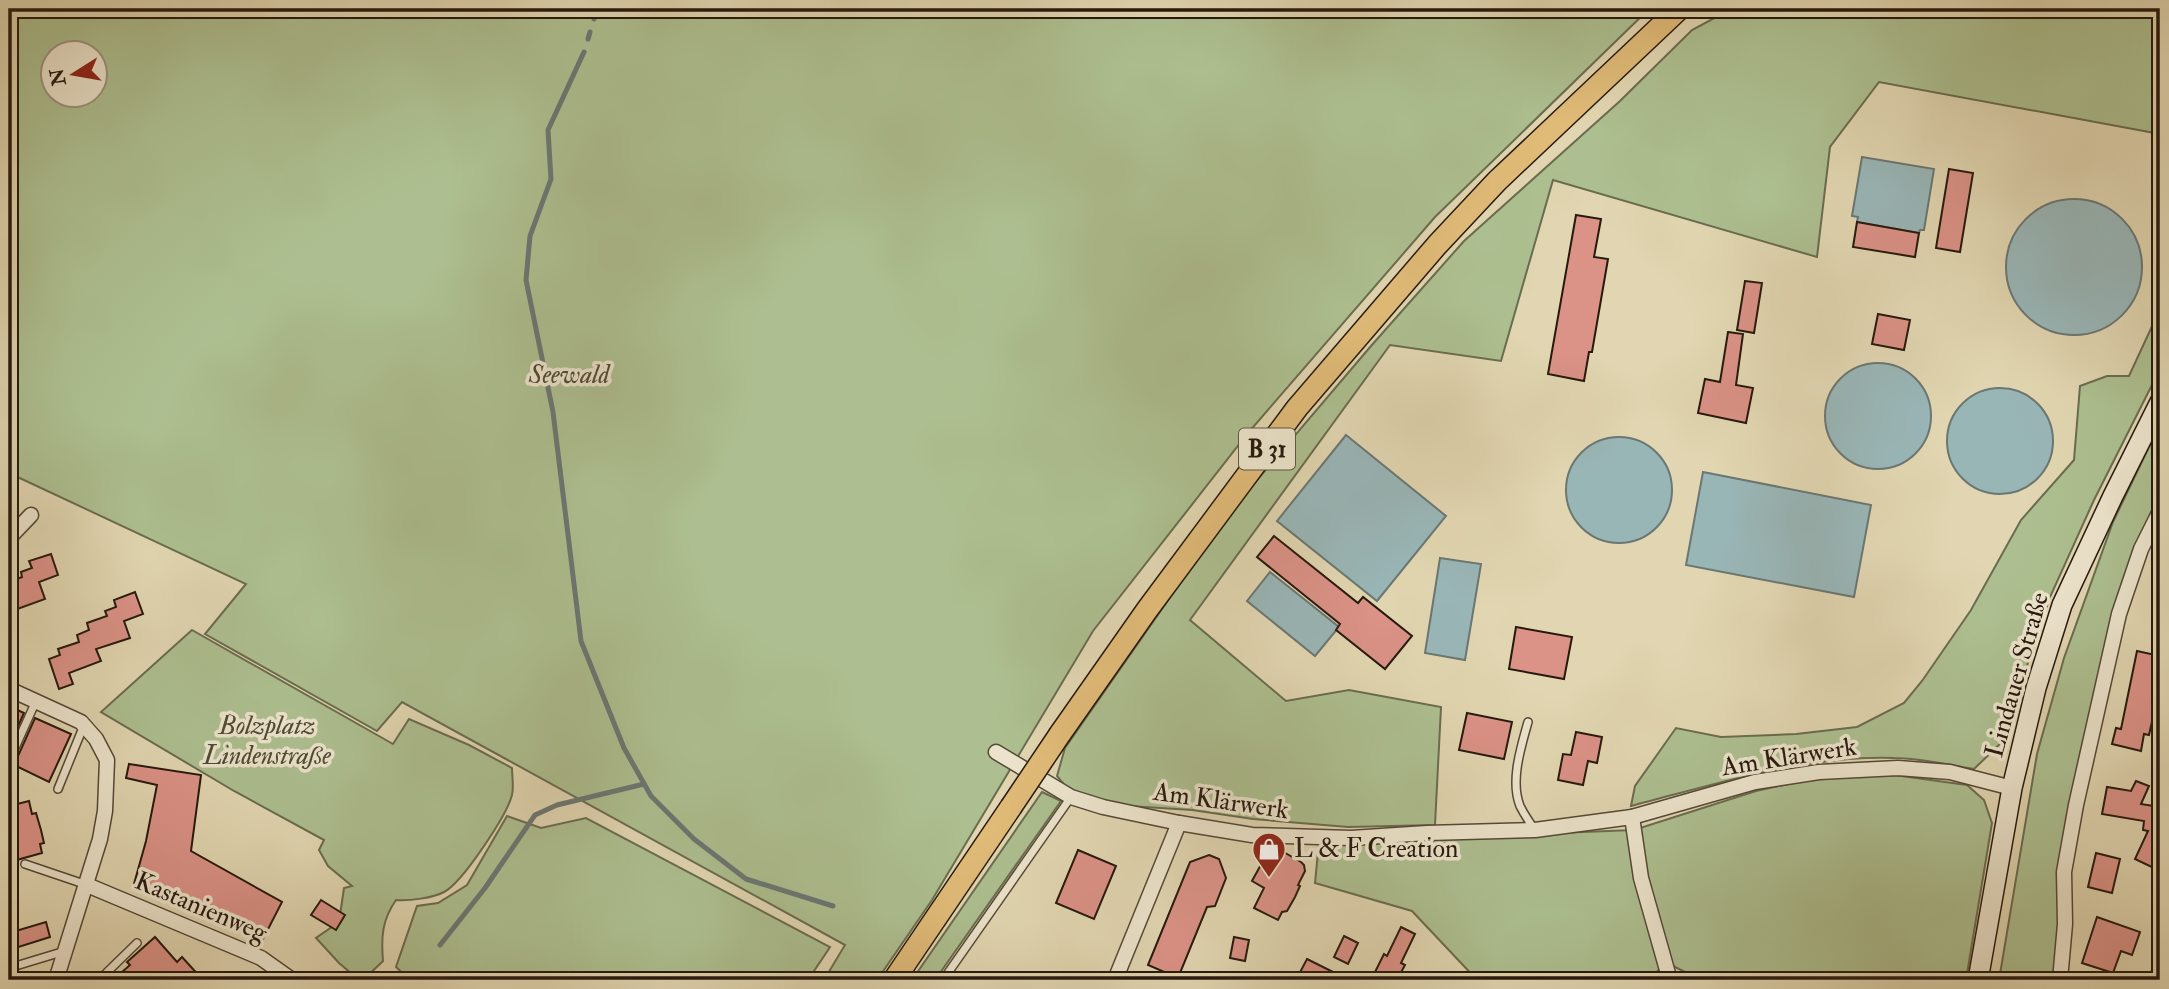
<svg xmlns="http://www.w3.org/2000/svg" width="2169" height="989" font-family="'IM FELL Double Pica',serif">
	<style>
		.green { fill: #adbf90; stroke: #6a6c4f; stroke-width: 2; fill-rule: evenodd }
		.water { fill: #99b6b7; stroke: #6b7773; stroke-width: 2 }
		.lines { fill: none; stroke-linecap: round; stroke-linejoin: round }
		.stream { stroke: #6b7773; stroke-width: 5 }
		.building { fill: #db9287; stroke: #26190e; stroke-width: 2 }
		.lane-casing { stroke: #554837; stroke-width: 10 }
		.street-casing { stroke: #554837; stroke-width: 17 }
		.secondary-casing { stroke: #26190e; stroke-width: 22 }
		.primary-casing { stroke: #26190e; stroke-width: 24 }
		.lane { stroke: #ece4cc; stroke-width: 7 }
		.street { stroke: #ece4cc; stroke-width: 14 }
		.secondary { stroke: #ece4cc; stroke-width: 19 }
		.primary { stroke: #e0bb78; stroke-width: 21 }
		.rail-casing { stroke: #26190e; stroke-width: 8 }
		.rail { stroke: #ece4cc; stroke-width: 5; stroke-dasharray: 16; stroke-linecap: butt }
		.primary-bridge-casing { stroke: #26190e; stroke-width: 24; stroke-linecap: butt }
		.primary-bridge { stroke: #e0bb78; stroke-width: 21 }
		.labels { text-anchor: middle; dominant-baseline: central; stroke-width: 7; stroke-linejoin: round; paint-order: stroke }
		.shield { fill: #ece4cc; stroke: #615647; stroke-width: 2 }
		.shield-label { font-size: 24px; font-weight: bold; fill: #26190e }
		.park-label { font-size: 26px; font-style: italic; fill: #4e4b35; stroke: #ece4cc }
		.street-label { font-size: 26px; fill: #26190e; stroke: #ece4cc }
		.poi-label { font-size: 26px; fill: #26190e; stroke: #ece4cc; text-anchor: start }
	</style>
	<rect width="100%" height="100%" fill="#e1d6b1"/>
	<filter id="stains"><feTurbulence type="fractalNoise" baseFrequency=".00286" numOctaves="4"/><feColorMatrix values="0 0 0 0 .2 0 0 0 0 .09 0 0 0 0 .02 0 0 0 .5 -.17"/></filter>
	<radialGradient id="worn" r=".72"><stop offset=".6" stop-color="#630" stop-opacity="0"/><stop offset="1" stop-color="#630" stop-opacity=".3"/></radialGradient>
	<g class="green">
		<path d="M 9,9 L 1649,9 L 1435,217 L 1248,433 L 1093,631 L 932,900 L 877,980 L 824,980 L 845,945 L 402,702 L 377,731 L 205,634 L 246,584 L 9,473 ZM 52,52 L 94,52 L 94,94 L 52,94 Z"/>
		<path d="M 1731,9 L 2160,9 L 2160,134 L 1879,82 L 1830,147 L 1817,257 L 1553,180 L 1501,361 L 1390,345 L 1190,620 L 1286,701 L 1349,690 L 1441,707 L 1435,825 L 1348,827 L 1253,819 L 1192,810 L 1113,805 L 1070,792 L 1057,776 L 1065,748 L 1229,513 L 1371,346 L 1464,241 L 1620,101 L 1692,30 Z"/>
		<path d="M 2160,309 L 2160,369 L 2094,500 L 2050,597 L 2001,743 L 1974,769 C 1948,765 1921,758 1894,758 C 1805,755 1717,784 1631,806 L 1635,786 L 1676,728 L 1721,737 L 1796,734 L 1857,727 L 1904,703 L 1922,681 L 1971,610 L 2021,520 L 2074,460 L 2080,386 L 2107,376 L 2129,376 Z"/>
		<path d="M 2160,424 L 2160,505 L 2138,547 L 2074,804 L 2057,980 L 1999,980 L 2037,754 L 2064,658 L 2113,522 Z"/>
		<path d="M 192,630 L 393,744 L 409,719 L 469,745 L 512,768 C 512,776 514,787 512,795 C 507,815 462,883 444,892 C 433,898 409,901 396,900 C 382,920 381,937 383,961 L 363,980 L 359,980 L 339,963 L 316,938 L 339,922 L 344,888 L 352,886 L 328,866 L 319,850 L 324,840 L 234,791 L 101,712 Z"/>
		<path d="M 1894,775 L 1967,785 L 1984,800 L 1992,823 L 1966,980 L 1701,980 L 1667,963 L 1647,980 L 1477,980 L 1412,911 L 1315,883 L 1319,842 L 1634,830 L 1756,791 L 1816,778 Z"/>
		<path d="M 1042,792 L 1061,801 L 935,980 L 912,980 Z"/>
		<path d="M 507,816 L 541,828 L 586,818 L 830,947 L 808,980 L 410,980 L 396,967 L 417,906 L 438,903 L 467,885 Z"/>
	</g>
	<g class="water">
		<path d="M 1862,157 L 1934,169 L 1924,230 L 1920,230 L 1919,233 L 1857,222 L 1858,217 L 1852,216 Z"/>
		<circle cx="2074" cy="267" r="68"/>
		<circle cx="1878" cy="416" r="53"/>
		<circle cx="2000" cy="441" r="53"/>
		<path d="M 1346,435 L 1446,516 L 1377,601 L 1277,521 Z"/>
		<circle cx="1619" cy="490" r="53"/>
		<path d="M 1703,472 L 1871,505 L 1854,597 L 1686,565 Z"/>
		<path d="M 1440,558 L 1481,564 L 1465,660 L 1425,653 Z"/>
		<path d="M 1270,572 L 1339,627 L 1315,656 L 1247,601 Z"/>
	</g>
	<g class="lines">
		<g class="stream">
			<path d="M 594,19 L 598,9"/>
			<path d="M 588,39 L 590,32"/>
			<path d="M 584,52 L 548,130 L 551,179 L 530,236 L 526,280 L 553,412 L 581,641 L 624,748 L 651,796 L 694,839 L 746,879 L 833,906"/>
			<path d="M 440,945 L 485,888 L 535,815 L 557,805 L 644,784"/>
		</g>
	</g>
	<g class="building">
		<path d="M 1949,169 L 1973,173 L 1960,252 L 1936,248 Z"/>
		<path d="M 1576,215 L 1601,219 L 1594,257 L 1608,259 L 1592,352 L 1589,352 L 1584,381 L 1548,374 Z"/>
		<path d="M 1857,222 L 1919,233 L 1915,257 L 1853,247 Z"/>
		<path d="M 1745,281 L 1762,283 L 1754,333 L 1737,330 Z"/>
		<path d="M 1878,314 L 1910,320 L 1904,350 L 1872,344 Z"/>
		<path d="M 1728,332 L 1743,334 L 1736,385 L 1753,388 L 1746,423 L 1698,413 L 1705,379 L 1720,382 Z"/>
		<path d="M 1274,536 L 1358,603 L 1363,597 L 1412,636 L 1385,669 L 1336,630 L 1340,624 L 1257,557 Z"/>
		<path d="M 51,554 L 58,575 L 39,582 L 45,599 L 9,612 L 9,582 L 22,577 L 21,572 L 32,568 L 29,561 Z"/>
		<path d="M 135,592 L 143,614 L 124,621 L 130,638 L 96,649 L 101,661 L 69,673 L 73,684 L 59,689 L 49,659 L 60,655 L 58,649 L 79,642 L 77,635 L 89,630 L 87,623 L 107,616 L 105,611 L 116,607 L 114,600 Z"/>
		<path d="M 1516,627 L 1572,637 L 1564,679 L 1509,669 Z"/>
		<path d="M 2137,651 L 2160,656 L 2160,675 L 2154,704 L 2156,704 L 2149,735 L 2144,734 L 2141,751 L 2112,744 L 2116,728 L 2121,729 Z"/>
		<path d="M 9,706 L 24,713 L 9,747 Z"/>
		<path d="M 1467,713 L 1512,722 L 1504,759 L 1459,750 Z"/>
		<path d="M 35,718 L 71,734 L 49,782 L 14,765 Z"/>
		<path d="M 1576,732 L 1602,737 L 1597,763 L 1588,761 L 1583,785 L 1558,780 L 1563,754 L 1571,755 Z"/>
		<path d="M 129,764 L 201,775 L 191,851 L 282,902 L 263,939 L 134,884 L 146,841 L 157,785 L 126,778 Z"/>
		<path d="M 2136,781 L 2149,786 L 2141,804 L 2160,807 L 2160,871 L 2135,859 L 2148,831 L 2143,830 L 2144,821 L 2102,814 L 2107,787 L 2131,791 Z"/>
		<path d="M 29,801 L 32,814 L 36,813 L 41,830 L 44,843 L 40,844 L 42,853 L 13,861 L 12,859 L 9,859 L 9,806 Z"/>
		<path d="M 1078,850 L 1116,866 L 1094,919 L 1056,903 Z"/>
		<path d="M 1280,850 L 1301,862 L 1304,865 L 1305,871 L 1298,885 L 1300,886 L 1295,897 L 1287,911 L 1282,912 L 1278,920 L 1254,908 L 1264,888 L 1252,881 L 1264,859 L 1273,864 Z"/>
		<path d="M 2096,853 L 2120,859 L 2112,893 L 2088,887 Z"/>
		<path d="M 1209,855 L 1219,859 L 1226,878 L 1215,906 L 1207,907 L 1178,978 L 1148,965 L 1190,862 Z"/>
		<path d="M 321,900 L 345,915 L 336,930 L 311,915 Z"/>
		<path d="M 2097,917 L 2140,932 L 2132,955 L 2121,951 L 2113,973 L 2082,963 Z"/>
		<path d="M 46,922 L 50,937 L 9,950 L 9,933 Z"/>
		<path d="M 1401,927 L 1415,934 L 1401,963 L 1405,965 L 1397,980 L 1371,980 L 1384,954 L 1387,956 Z"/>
		<path d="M 1344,936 L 1358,943 L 1348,964 L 1334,957 Z"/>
		<path d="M 155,937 L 177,962 L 182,957 L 203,980 L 113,980 L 130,965 L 127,962 Z"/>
		<path d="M 1234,937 L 1249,940 L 1245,961 L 1230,958 Z"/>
		<path d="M 1307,959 L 1349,980 L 1296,980 Z"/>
	</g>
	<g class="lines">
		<defs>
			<g id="lane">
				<path d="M 1528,722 C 1521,747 1510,781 1520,806 C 1524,814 1530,823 1535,830"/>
				<path d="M 9,761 L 36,701"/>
				<path d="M 58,789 L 84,725"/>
				<path d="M 25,864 L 87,885"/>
				<path d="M 9,968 L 65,951"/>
				<path d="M 99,980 L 137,943"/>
				<path d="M 943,980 L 1071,797"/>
			</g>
			<g id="street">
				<path d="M 9,538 L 31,515"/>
				<path d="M 9,689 L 81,722 L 96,739 L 107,760 L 105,811 L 100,839 L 56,980"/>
				<path d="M 996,752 L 1071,797 L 1103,807 L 1179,823 L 1252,835 L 1351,838 L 1427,833 L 1535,830 L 1632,817 L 1755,782 L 1819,772 L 1898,768 L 1950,772 L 2012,788"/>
				<path d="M 1632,817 L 1641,878 L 1669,977 L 1675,980"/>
				<path d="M 87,885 L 261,958 L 292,980"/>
				<path d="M 1115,980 L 1179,823"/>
				<path d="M 2060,980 L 2065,924 L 2064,872 L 2076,805 L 2119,614 L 2141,549 L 2160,511"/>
			</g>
			<path id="secondary" d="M 1978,980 L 2012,788 L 2036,688 L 2062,605 L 2113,496 L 2160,402"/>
			<g id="primary">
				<path d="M 1060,734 L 1147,610 L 1297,408 L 1437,245 L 1497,181 L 1679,9"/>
				<path d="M 894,980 L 1011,807"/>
			</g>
		</defs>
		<use href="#lane" class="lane-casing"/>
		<use href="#street" class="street-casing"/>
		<use href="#secondary" class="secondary-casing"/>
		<use href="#primary" class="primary-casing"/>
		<use href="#lane" class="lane"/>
		<use href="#street" class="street"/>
		<use href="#secondary" class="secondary"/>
		<use href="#primary" class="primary"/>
		<defs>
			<path id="rail" d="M 2145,980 L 2160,969"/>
		</defs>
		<use href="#rail" class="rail-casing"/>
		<use href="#rail" class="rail"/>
		<defs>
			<path id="primary-bridge" d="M 1011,807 L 1060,734"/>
		</defs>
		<use href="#primary-bridge" class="primary-bridge-casing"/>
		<use href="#primary-bridge" class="primary-bridge"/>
	</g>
	<defs>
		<symbol id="shop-pin" viewBox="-11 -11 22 30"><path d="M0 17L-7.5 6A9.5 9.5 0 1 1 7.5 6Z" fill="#8f2418" stroke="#ece4cc"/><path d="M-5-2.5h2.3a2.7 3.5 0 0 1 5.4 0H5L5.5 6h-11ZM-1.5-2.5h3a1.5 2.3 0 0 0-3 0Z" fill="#fff"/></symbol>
	</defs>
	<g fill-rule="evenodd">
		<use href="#shop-pin" x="1250" y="830" width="38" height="52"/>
	</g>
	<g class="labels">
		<rect class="shield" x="1239" y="428.5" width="56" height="41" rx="5"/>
		<g class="shield-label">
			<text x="1267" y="449">B 31</text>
		</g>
		<g class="park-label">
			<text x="569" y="375">Seewald</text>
			<text x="267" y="726">Bolzplatz<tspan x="267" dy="30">Lindenstraße</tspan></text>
		</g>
		<g class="street-label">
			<text transform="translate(2017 675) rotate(-74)">Lindauer Straße</text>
			<text transform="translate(1789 757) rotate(-9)">Am Klärwerk</text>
			<text transform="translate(1221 801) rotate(8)">Am Klärwerk</text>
			<text transform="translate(201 907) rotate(23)">Kastanienweg</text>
		</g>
		<g class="poi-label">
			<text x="1294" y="849">L &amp; F Creation</text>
		</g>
	</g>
	<rect width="2169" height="989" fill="none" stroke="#e1d6b1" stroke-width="35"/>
	<rect x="10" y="10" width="2148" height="968" fill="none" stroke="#26190e" stroke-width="3.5"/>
	<rect x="18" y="18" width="2134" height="954" fill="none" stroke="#26190e" stroke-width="2"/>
	<g transform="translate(74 74) rotate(259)"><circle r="33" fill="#ece4cc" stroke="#9d9380" stroke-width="2"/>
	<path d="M0-5L12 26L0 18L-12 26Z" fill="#8f2418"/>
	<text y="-10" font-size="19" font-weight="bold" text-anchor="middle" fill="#26190e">N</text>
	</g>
	<rect width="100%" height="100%" filter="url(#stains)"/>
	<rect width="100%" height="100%" fill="url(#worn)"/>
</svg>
